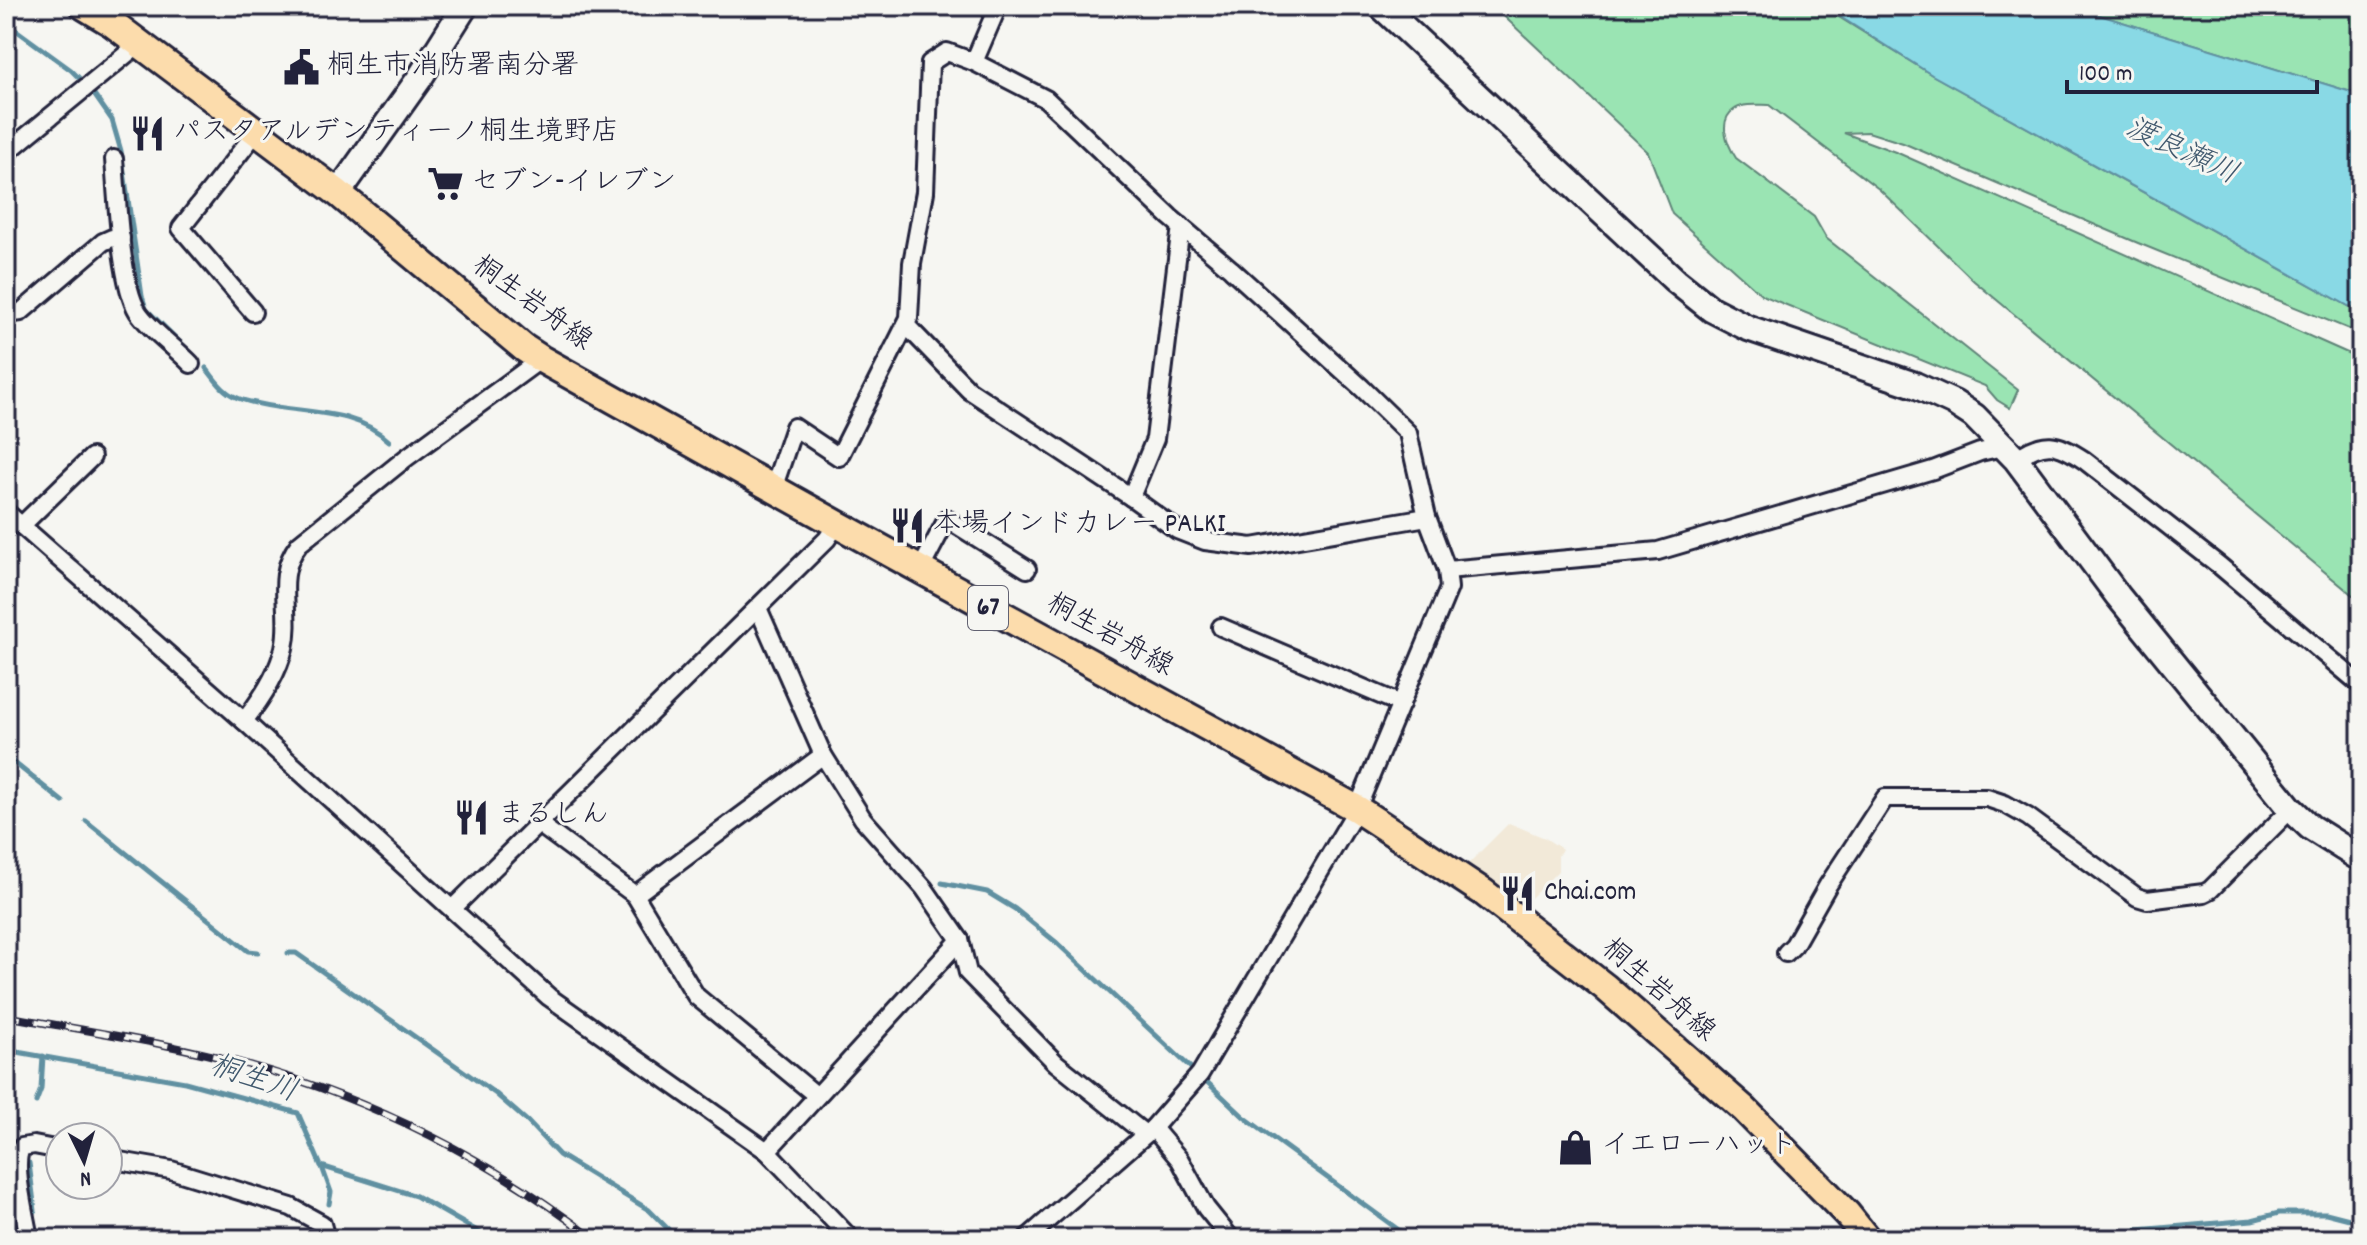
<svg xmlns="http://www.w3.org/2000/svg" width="2367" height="1245" font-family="Dekko,'Klee One',sans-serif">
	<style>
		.built { fill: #f2e9d8 }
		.green { fill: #9ae4b3; stroke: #5e8377; stroke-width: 2 }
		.water { fill: #89d9e5; stroke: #6090a1; stroke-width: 2 }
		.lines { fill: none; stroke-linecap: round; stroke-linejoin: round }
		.stream { stroke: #6090a1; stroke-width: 5 }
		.street-casing { stroke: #22223b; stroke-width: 22 }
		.secondary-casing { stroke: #22223b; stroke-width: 30 }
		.primary-casing { stroke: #22223b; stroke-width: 32 }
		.street { stroke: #f6f6f2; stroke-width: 16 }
		.secondary { stroke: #f6f6f2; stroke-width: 24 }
		.primary { stroke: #fcdcac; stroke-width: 26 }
		.rail-casing { stroke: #22223b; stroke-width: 8 }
		.rail { stroke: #f6f6f2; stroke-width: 5; stroke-dasharray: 15; stroke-linecap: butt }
		.labels { text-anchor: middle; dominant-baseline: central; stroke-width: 6; stroke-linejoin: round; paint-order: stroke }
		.shield { fill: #f6f6f2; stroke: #626272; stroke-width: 2 }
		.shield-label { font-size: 26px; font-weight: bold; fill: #22223b }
		.poi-label { font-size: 28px; fill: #22223b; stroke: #f6f6f2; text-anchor: start }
		.street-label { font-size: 28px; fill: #22223b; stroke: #f6f6f2 }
		.water-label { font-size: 30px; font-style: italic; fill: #41596e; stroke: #f6f6f2 }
	</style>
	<rect width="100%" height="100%" fill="#f6f6f2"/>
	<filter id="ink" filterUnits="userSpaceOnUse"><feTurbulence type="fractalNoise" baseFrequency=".0125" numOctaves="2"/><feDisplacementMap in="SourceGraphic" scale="16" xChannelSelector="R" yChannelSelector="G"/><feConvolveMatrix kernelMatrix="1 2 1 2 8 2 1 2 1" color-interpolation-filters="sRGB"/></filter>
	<g filter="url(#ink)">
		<path class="built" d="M 1509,823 L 1545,838 L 1562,849 L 1558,856 L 1558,871 L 1523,906 L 1466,866 Z"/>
		<g class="green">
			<path d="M 1493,6 L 1821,6 L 1932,75 L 2361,313 L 2361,334 L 2138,243 L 1903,143 L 1868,132 L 1844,133 L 1898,153 L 2361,359 L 2361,602 L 1974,281 L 1880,190 L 1769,105 C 1759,105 1744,103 1735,109 C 1717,120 1727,144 1736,158 L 1814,217 L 1826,238 L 2018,390 L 2010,408 L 1997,400 L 1985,386 L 1762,295 L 1672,214 L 1648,152 Z"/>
			<path d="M 2070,6 L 2361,6 L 2361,95 L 2076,8 Z"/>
		</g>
		<path class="water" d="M 1823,6 L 2070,6 L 2361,95 L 2361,313 L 1932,75 Z"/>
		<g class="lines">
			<g class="stream">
				<path d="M 16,30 L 71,70 L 84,83"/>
				<path d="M 91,90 L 112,120 L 121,151 L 142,296 L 146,309 L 187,349"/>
				<path d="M 206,368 C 212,375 218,385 226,391 C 235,399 249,402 260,404 C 304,414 354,408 389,441"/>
				<path d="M 6,756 L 63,802"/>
				<path d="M 86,821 L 248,951 L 258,952"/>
				<path d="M 942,883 L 987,892 L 1015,909 L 1057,943 L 1191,1068"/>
				<path d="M 288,953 L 296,953 L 496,1094 L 528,1122 L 559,1155 L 649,1210 L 678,1239"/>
				<path d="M 6,1050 L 185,1082 L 298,1113 L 321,1166 L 416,1196 L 491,1239"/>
				<path d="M 1206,1081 L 1244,1117 L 1411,1239"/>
				<path d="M 36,1102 L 41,1089 L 43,1056"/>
				<path d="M 29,1163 L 35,1211"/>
				<path d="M 322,1167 L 331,1192 L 329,1204"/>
				<path d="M 2106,1239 L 2137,1230 L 2252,1220 L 2279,1213 L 2326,1213 L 2361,1222"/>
			</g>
			<defs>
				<g id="street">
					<path d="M 974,62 L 998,6"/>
					<path d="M 6,153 L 140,43"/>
					<path d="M 114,159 C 117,195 120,283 138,312 C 149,329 176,348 191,364"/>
					<path d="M 6,306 L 14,313 L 21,312 L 103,242 L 112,238 L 121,238"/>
					<path d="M 253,312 L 181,228 L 257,131"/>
					<path d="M 906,325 L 969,390 L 1131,497 L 1155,439 L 1181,226"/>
					<path d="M 2016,459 C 2044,439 2057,442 2084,460 L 2220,566 L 2361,685"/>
					<path d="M 773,489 L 794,427 L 839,457 L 909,318 L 912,263 L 925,192 L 930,63 L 947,52 L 974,62 L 1046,99 L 1170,217 L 1231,269 L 1362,388 L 1408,433 L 1427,517 L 1447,570 L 1449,588 L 1357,809 L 1200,1074 L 1153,1128 L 1026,1239"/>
					<path d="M 1131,497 L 1177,530 L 1205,541 L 1252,547 L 1427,517"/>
					<path d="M 6,512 L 244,721 L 549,997 L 767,1151 L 851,1239"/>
					<path d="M 21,526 L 92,457"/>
					<path d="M 920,570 L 947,519 L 1027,569"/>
					<path d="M 1447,570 L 1658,551 L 1933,470 L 1980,452 L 2003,447"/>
					<path d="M 758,608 L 823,755 L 863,819 L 924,888 L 960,940 L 968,973 L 1056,1063 L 1145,1134"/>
					<path d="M 1221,627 L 1401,704"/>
					<path d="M 244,721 C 260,701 278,673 284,648 C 293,610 273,578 299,544 L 406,458 L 541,359"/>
					<path d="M 539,824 L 635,895"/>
					<path d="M 452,909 L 827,539 L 837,524"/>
					<path d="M 1786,953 L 1794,945 L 1828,885 L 1885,798 L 1987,798 L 2005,804 L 2028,817 L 2137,897 L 2147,900 L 2204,893 L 2210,890 L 2291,809"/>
					<path d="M 817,1096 L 696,996 L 635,895 L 823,755"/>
					<path d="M 1153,1128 L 1180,1160 L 1206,1208 L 1231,1239"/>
					<path d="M 767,1151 L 960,940"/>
					<path d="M 108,1159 L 171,1170 L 291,1207 L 322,1224 L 326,1239"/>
					<path d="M 29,1239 C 26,1218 11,1163 22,1147 L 34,1145 L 60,1150"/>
				</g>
				<g id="secondary">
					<path d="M 1381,6 L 1676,281 L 1711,309 L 1748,328 L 1915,385 L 1954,403 L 1974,416 L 2016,459 L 2118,596 L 2291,809 L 2310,827 L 2361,859"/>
					<path d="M 338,193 L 419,79 L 465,6"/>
				</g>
				<path id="primary" d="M 84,6 L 112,23 L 338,193 L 524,348 L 541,359 L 837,524 L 1357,809 L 1412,845 L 1483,892 L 1605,987 L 1744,1109 L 1847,1214 L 1867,1239"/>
			</defs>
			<use href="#street" class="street-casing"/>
			<use href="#secondary" class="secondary-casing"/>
			<use href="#primary" class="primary-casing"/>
			<use href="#street" class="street"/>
			<use href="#secondary" class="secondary"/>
			<use href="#primary" class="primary"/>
			<defs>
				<path id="rail" d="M 6,1016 C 87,1031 170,1043 249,1065 C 374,1100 492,1160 594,1239"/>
			</defs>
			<use href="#rail" class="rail-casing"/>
			<use href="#rail" class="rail"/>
		</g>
	</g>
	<defs>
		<symbol id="civic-bare" viewBox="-9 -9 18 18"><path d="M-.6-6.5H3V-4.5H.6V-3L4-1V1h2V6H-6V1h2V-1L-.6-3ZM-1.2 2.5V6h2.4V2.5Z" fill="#22223b" stroke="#f6f6f2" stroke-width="2.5" paint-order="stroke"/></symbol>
		<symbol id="restaurant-bare" viewBox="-9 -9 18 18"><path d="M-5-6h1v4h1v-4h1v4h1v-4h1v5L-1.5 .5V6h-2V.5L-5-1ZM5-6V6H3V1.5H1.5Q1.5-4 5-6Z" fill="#22223b" stroke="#f6f6f2" stroke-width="2.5" paint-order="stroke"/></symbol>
		<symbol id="supermarket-bare" viewBox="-9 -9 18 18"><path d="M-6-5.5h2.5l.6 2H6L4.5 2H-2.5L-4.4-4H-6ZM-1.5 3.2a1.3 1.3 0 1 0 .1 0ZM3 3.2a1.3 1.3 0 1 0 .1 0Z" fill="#22223b" stroke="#f6f6f2" stroke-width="2.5" paint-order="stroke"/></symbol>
		<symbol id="shop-bare" viewBox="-9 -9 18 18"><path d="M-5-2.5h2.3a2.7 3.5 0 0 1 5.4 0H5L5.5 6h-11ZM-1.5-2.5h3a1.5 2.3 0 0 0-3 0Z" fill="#22223b" stroke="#f6f6f2" stroke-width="2.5" paint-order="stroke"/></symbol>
	</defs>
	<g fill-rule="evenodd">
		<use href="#civic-bare" x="276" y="42" width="51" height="51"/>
		<use href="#restaurant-bare" x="122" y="108" width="51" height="51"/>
		<use href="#supermarket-bare" x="420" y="158" width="51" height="51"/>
		<use href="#restaurant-bare" x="882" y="500" width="51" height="51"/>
		<use href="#restaurant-bare" x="446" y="792" width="51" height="51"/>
		<use href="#restaurant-bare" x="1492" y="868" width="51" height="51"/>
		<use href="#shop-bare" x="1550" y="1122" width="51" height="51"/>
	</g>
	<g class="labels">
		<rect class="shield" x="968" y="586" width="40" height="44" rx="6"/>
		<g class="shield-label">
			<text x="988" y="608">67</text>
		</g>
		<g class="poi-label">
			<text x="327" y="68">桐生市消防署南分署</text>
			<text x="173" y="134">パスタアルデンティーノ桐生境野店</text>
			<text x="471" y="184">セブン-イレブン</text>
			<text x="933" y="526">本場インドカレー PALKI</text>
			<text x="497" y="817">まるしん</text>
			<text x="1544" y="894">Chai.com</text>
			<text x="1601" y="1147">イエローハット</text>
		</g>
		<g class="street-label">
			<text transform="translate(531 305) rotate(36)">桐生岩舟線</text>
			<text transform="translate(1109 637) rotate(29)">桐生岩舟線</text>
			<text transform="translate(1657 992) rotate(41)">桐生岩舟線</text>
		</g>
		<g class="water-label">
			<text transform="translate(2181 153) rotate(25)">渡良瀬川</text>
			<text transform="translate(253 1081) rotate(19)">桐生川</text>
		</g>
	</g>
	<rect width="2367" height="1245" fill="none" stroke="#f6f6f2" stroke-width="32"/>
	<rect x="16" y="16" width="2335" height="1213" fill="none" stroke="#22223b" stroke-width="3" filter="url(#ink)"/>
	<g transform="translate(84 1161) rotate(175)"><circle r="38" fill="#f6f6f2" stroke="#a1a1a9" stroke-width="2"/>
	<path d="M0-6L14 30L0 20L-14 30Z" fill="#22223b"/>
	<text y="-12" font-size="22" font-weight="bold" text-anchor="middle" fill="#22223b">N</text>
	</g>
	<path d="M2067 80v12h250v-12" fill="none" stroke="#22223b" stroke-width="4"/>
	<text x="2079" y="80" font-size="24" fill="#22223b" stroke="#f6f6f2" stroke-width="6" paint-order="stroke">100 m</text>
</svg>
